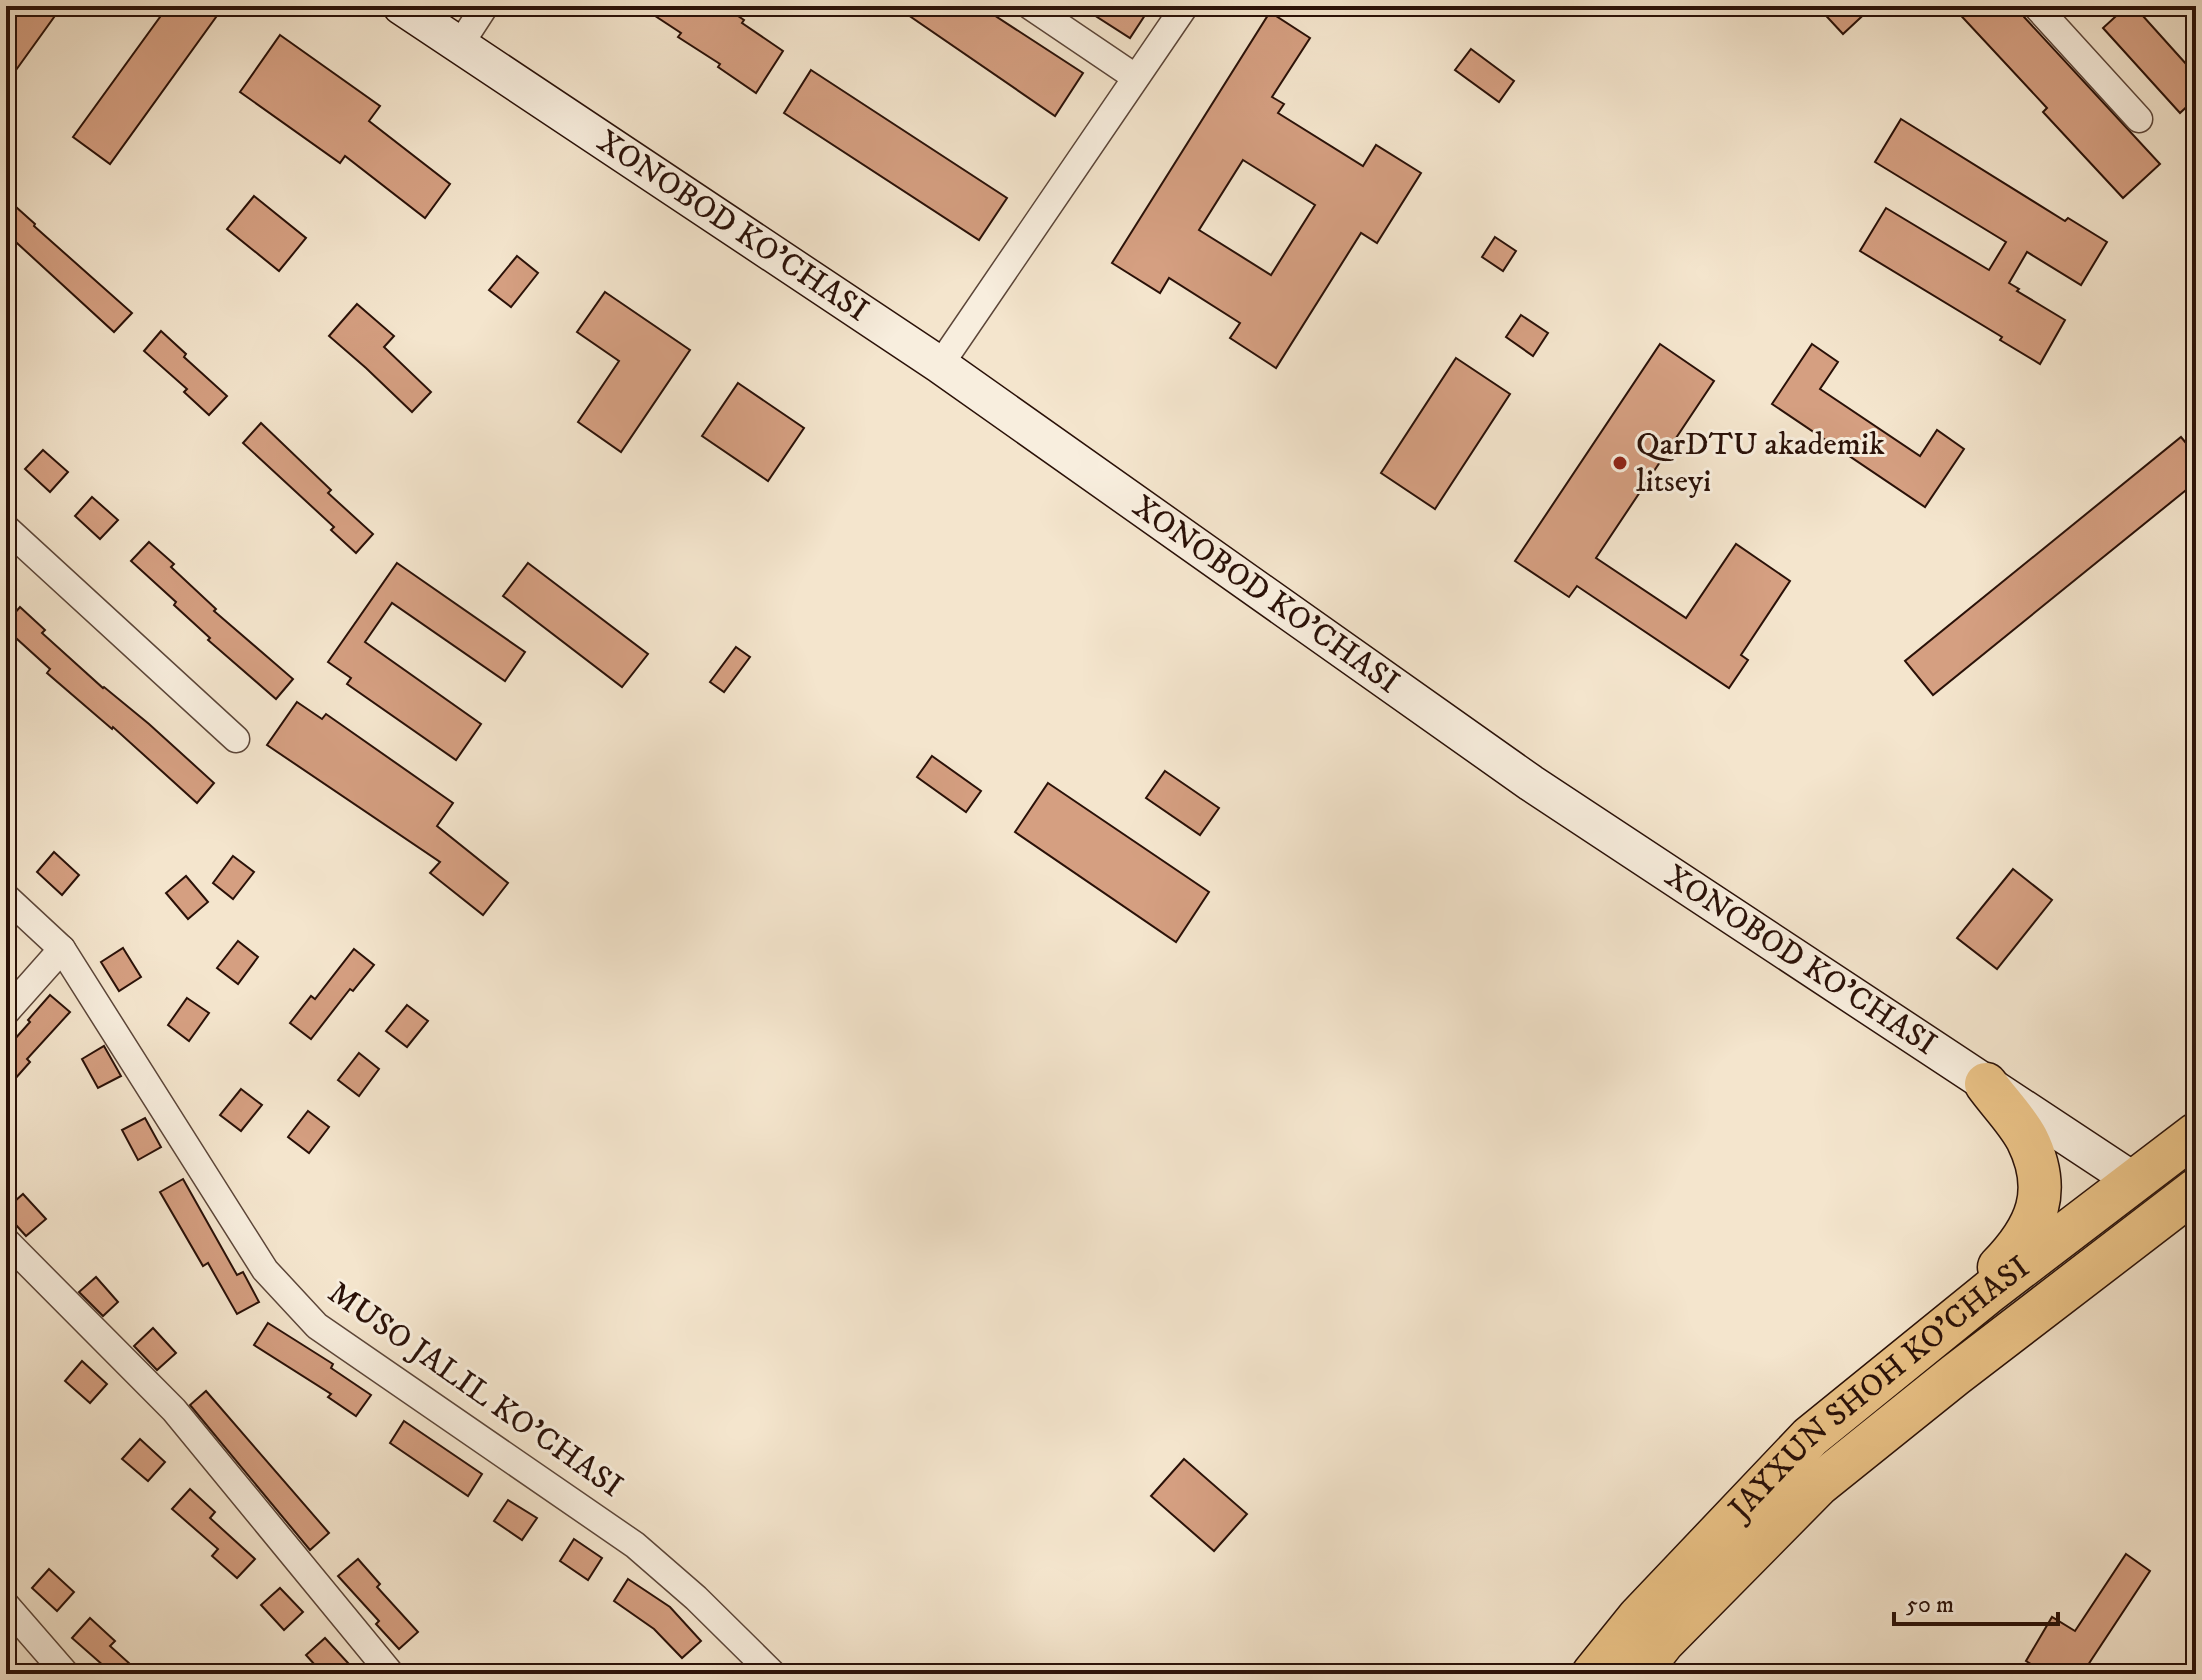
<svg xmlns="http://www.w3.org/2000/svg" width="2202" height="1680" font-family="'IM FELL DW Pica',serif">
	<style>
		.building { fill: #d59f81; stroke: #2a1108; stroke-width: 2; fill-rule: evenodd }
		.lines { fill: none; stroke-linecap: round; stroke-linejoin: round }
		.minor-casing { stroke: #5c4639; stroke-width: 29 }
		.secondary-casing { stroke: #2a1108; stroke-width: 39 }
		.trunk-casing { stroke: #2a1108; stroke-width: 45 }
		.minor { stroke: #f8eede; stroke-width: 26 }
		.secondary { stroke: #f8eede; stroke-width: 36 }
		.trunk { stroke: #eac286; stroke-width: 42 }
		.poi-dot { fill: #8f2418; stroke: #f8eede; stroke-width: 3 }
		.labels { text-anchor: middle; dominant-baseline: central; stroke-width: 6; stroke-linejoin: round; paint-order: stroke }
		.street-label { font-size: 32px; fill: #2a1108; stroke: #f8eede }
		.poi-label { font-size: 32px; fill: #2a1108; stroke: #f8eede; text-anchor: start }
	</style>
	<rect width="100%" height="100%" fill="#f4e5cd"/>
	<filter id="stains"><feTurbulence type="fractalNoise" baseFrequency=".0025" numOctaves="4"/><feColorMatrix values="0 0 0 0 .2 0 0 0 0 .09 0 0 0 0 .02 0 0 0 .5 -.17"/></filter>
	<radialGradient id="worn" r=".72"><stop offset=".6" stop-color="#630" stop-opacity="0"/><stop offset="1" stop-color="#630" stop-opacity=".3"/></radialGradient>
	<g class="building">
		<path d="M 6,6 L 62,6 L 6,84 Z"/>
		<path d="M 168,6 L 224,6 L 110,164 L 73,137 Z"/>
		<path d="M 640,6 L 723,6 L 744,20 L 742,23 L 783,51 L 756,93 L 718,67 L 720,64 L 678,37 L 681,33 Z"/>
		<path d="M 895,6 L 980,6 L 1083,73 L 1055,116 Z"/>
		<path d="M 1080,6 L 1151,6 L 1130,38 Z"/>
		<path d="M 1817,6 L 1873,6 L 1843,34 Z"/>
		<path d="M 1952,6 L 2020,6 L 2024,17 L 2160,164 L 2123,198 L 2043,112 L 2047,108 Z"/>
		<path d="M 2127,6 L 2134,6 L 2196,75 L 2196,98 L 2180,113 L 2103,28 Z"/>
		<path d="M 1270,12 L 1310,38 L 1272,97 L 1284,104 L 1278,113 L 1363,166 L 1376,145 L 1421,173 L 1377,243 L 1361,233 L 1276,368 L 1230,338 L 1240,323 L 1169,278 L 1160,293 L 1112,263 ZM 1243,160 L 1315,205 L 1271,275 L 1199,230 Z"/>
		<path d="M 280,35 L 380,106 L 369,121 L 450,184 L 425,218 L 345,156 L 340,163 L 240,92 Z"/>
		<path d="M 1471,49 L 1514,81 L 1499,102 L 1455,70 Z"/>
		<path d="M 811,70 L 1007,198 L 979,240 L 784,113 Z"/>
		<path d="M 1901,119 L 2065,221 L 2068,218 L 2107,242 L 2081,285 L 2027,252 L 2009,283 L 2019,289 L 2017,291 L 2065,320 L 2040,364 L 2000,340 L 2002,337 L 1860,251 L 1886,208 L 1989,270 L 2006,242 L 1875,162 Z"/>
		<path d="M 254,196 L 306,238 L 279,271 L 227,229 Z"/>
		<path d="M 6,198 L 35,224 L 34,226 L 132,313 L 114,332 L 6,233 Z"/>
		<path d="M 1495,237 L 1516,251 L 1503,271 L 1482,257 Z"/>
		<path d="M 517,256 L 538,273 L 511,307 L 489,290 Z"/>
		<path d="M 605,292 L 690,350 L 621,452 L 578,422 L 619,361 L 577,332 Z"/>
		<path d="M 357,304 L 394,336 L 384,347 L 431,392 L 412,412 L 366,368 L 329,336 Z"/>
		<path d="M 1521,315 L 1548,333 L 1533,356 L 1506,337 Z"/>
		<path d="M 161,331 L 186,354 L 184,357 L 227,396 L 209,415 L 184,392 L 187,389 L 144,351 Z"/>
		<path d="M 1660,344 L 1714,381 L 1596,558 L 1686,618 L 1736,544 L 1790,581 L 1741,655 L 1748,660 L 1729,688 L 1577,586 L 1569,597 L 1515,561 Z"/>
		<path d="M 1812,344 L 1838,362 L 1820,389 L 1920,456 L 1937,430 L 1964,449 L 1925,507 L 1772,404 Z"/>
		<path d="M 1456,358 L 1510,394 L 1435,509 L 1381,473 Z"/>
		<path d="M 738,383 L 804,428 L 768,481 L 702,436 Z"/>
		<path d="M 261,423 L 331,490 L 328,493 L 373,534 L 356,553 L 331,530 L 334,527 L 243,443 Z"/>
		<path d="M 2181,437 L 2196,455 L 2196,482 L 1933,695 L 1905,661 Z"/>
		<path d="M 43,450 L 68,472 L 50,492 L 25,469 Z"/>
		<path d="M 92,497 L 118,520 L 100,539 L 75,516 Z"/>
		<path d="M 149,542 L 174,564 L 171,567 L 216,609 L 214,611 L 293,679 L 276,699 L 208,640 L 210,638 L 174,605 L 176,602 L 131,561 Z"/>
		<path d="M 397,563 L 525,652 L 505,681 L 392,603 L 365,642 L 481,724 L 456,760 L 347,684 L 351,678 L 328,662 Z"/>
		<path d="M 528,563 L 648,654 L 622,687 L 503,596 Z"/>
		<path d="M 20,607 L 45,630 L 42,633 L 103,688 L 104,687 L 149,724 L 214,783 L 197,803 L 113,727 L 112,729 L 47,673 L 50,669 L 6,629 L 6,623 Z"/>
		<path d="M 736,647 L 750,657 L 724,692 L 710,682 Z"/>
		<path d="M 297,702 L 322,719 L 326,714 L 453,803 L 437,826 L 508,883 L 483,915 L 430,873 L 440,862 L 267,745 Z"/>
		<path d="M 932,756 L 981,791 L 966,812 L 917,777 Z"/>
		<path d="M 1165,771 L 1219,808 L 1200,835 L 1146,798 Z"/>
		<path d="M 1048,783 L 1209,892 L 1176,942 L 1015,832 Z"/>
		<path d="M 54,852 L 79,875 L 62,895 L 37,872 Z"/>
		<path d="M 233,856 L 254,872 L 233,899 L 213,883 Z"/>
		<path d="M 2013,869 L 2052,900 L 1997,969 L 1957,938 Z"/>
		<path d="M 186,876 L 208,902 L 188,919 L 166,893 Z"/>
		<path d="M 238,941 L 258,957 L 238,984 L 217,968 Z"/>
		<path d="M 123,948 L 141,977 L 119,991 L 101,962 Z"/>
		<path d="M 354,949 L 374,965 L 353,991 L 350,989 L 311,1039 L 290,1023 L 311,996 L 315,999 Z"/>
		<path d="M 50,995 L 70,1012 L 27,1059 L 30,1062 L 6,1089 L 6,1049 L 30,1022 L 28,1020 Z"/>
		<path d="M 187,998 L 209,1013 L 189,1041 L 168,1025 Z"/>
		<path d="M 407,1005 L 428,1021 L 407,1047 L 386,1031 Z"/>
		<path d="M 104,1046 L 121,1076 L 98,1088 L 82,1059 Z"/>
		<path d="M 359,1053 L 379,1069 L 359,1096 L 338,1080 Z"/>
		<path d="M 241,1089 L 262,1105 L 241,1131 L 220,1115 Z"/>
		<path d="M 308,1111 L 329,1127 L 309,1153 L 288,1137 Z"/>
		<path d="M 145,1118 L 161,1147 L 138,1160 L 122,1130 Z"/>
		<path d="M 183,1179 L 237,1275 L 243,1272 L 259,1302 L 237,1314 L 208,1263 L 203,1266 L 160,1192 Z"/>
		<path d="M 23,1194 L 46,1219 L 26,1236 L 6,1214 L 6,1209 Z"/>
		<path d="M 96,1277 L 118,1302 L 103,1316 L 79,1292 Z"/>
		<path d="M 268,1323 L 333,1364 L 331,1368 L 371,1395 L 356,1416 L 328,1397 L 331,1394 L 254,1345 Z"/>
		<path d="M 153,1328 L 176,1353 L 157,1370 L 134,1346 Z"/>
		<path d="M 82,1361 L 107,1384 L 90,1403 L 65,1381 Z"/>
		<path d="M 206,1391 L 329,1533 L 310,1550 L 190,1405 Z"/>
		<path d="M 404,1421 L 482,1474 L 468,1496 L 390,1443 Z"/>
		<path d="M 140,1439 L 165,1462 L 148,1481 L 122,1459 Z"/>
		<path d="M 1184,1459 L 1247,1514 L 1214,1551 L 1151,1496 Z"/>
		<path d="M 190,1489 L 215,1512 L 210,1518 L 255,1559 L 237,1578 L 212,1556 L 218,1549 L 172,1509 Z"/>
		<path d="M 508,1500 L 537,1518 L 522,1540 L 494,1521 Z"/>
		<path d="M 574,1539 L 602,1558 L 588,1580 L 560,1561 Z"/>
		<path d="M 2126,1554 L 2150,1571 L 2082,1674 L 2047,1674 L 2026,1661 L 2052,1617 L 2075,1631 Z"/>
		<path d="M 358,1559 L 380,1584 L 377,1587 L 418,1632 L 399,1649 L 376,1624 L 379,1621 L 338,1576 Z"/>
		<path d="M 49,1569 L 74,1592 L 57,1611 L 32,1588 Z"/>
		<path d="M 628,1579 L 670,1607 L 701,1641 L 682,1658 L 654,1629 L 614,1601 Z"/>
		<path d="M 280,1588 L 303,1612 L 284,1630 L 261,1605 Z"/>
		<path d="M 90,1618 L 115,1641 L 110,1646 L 141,1674 L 113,1674 L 72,1638 Z"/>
		<path d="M 325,1638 L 348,1663 L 336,1674 L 323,1674 L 306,1655 Z"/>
	</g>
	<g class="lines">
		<defs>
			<g id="minor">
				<path d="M 1030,6 L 1135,77"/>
				<path d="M 2036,6 L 2139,119"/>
				<path d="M 459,46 L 485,6"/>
				<path d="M 940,365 L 1185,6"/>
				<path d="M 6,528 L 236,739"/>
				<path d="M 6,897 L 62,949 L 265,1270 L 317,1326 L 635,1545 L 696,1598 L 773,1674"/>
				<path d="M 6,1012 L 62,949"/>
				<path d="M 6,1241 L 174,1410 L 391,1674"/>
				<path d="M 6,1605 L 66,1674"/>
			</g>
			<g id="secondary">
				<path id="s1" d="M 401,6 L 940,365 L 1531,783 L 2134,1181"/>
			</g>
			<g id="trunk">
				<path d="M 1986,1084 C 1999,1102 2017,1120 2027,1139 C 2053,1191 2037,1228 1999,1267"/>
				<path id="s2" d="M 1593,1674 L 1639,1617 L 1810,1437 L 1990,1291 L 2196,1134"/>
				<path d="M 1638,1674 L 1663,1642 L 1818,1485 L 1955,1375 L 2196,1190"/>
			</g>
		</defs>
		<use href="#minor" class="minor-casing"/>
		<use href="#secondary" class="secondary-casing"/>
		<use href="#trunk" class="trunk-casing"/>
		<use href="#minor" class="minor"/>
		<use href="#secondary" class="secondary"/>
		<use href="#trunk" class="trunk"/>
	</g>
	<circle class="poi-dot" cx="1620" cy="463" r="8"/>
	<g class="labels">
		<g class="street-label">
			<text stroke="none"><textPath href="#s1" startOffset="398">XONOBOD KO'CHASI</textPath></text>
			<text stroke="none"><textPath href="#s1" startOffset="1046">XONOBOD KO'CHASI</textPath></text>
			<text stroke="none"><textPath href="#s1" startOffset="1694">XONOBOD KO'CHASI</textPath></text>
			<text transform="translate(475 1390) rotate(35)">MUSO JALIL KO'CHASI</text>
			<text stroke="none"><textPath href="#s2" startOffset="406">JAYXUN SHOH KO'CHASI</textPath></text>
		</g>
		<g class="poi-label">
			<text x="1636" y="445">QarDTU akademik<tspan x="1636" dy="37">litseyi</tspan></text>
		</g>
	</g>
	<rect width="2202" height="1680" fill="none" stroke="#f4e5cd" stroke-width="32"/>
	<rect x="8" y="8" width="2186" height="1664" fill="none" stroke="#2a1108" stroke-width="4"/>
	<rect x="16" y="16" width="2170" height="1648" fill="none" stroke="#2a1108" stroke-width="2"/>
	<path d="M1894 1612v12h164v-12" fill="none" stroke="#2a1108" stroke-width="4"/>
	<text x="1906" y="1612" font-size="24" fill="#2a1108" stroke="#f8eede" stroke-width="6" paint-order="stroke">50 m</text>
	<rect width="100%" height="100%" filter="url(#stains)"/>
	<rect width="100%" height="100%" fill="url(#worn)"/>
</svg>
